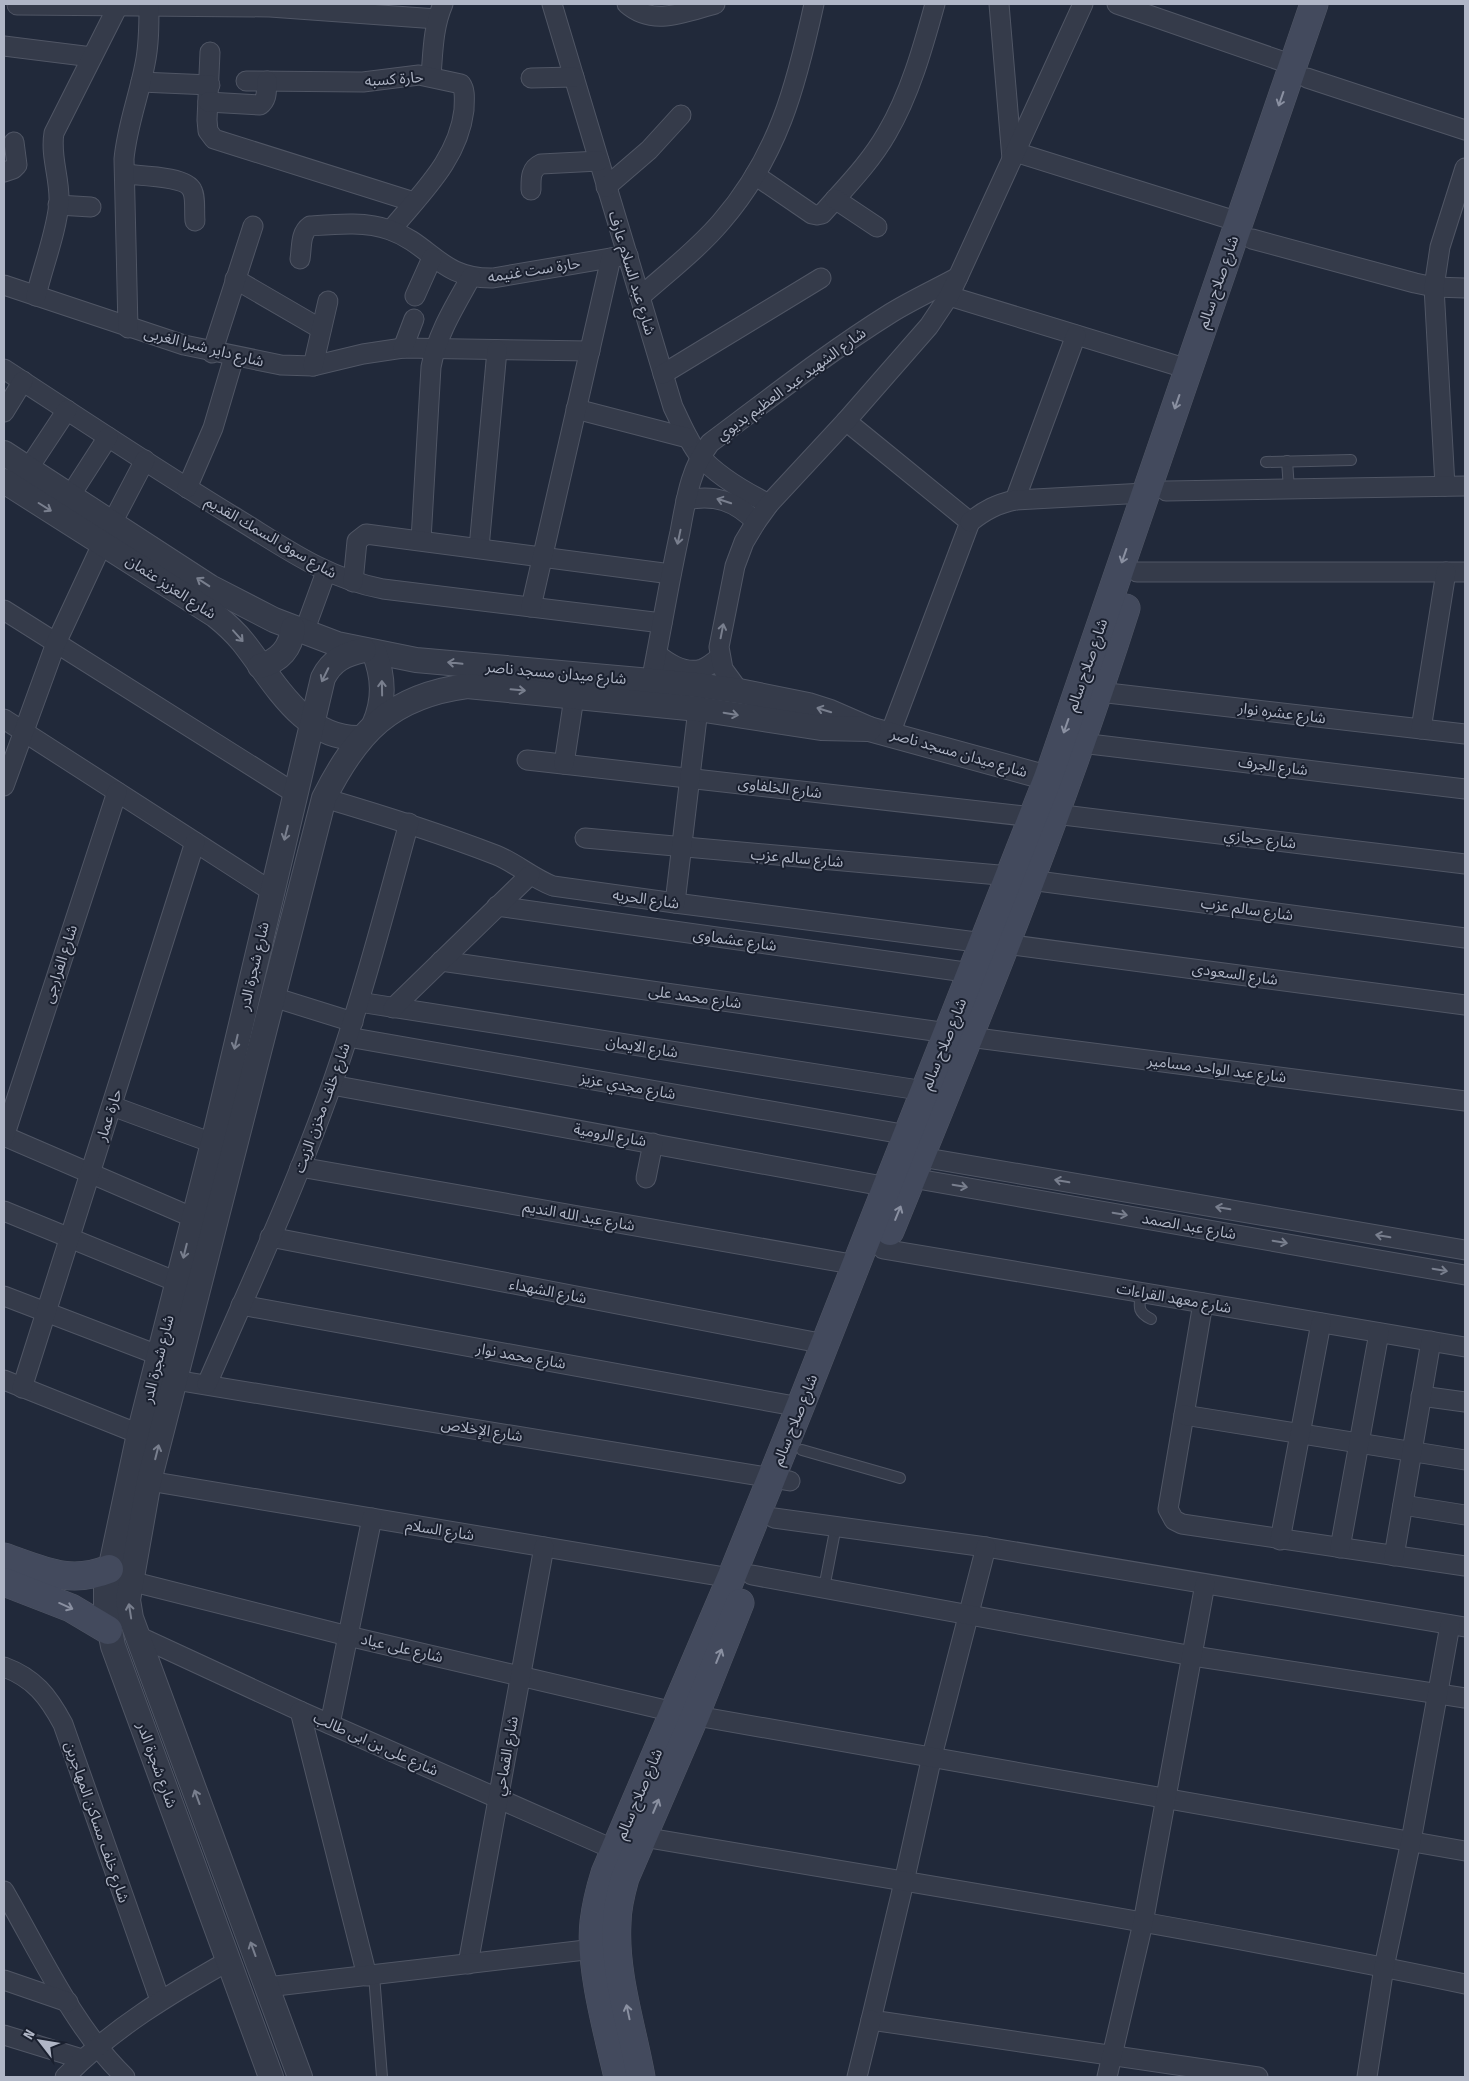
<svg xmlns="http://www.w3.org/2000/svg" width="1469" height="2081" font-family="'Fira Sans Condensed','Noto Sans Arabic',sans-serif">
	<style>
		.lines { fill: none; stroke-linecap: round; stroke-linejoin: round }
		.service-casing { stroke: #505665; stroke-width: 12 }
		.minor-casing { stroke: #505665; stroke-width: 21 }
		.tertiary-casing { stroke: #505665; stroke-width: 26 }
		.secondary-casing { stroke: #505665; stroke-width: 29 }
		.service { stroke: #353b4a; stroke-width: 10 }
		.minor { stroke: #353b4a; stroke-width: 19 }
		.tertiary { stroke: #353b4a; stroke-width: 24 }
		.secondary { stroke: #434a5d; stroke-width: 28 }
		.oneway { stroke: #8a90a1 }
		.oneway2 { stroke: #797f8e }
		.labels { text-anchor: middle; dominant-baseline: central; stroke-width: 4; stroke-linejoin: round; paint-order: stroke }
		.street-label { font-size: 15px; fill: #b0b6c6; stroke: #1a202f }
	</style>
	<rect width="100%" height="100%" fill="#21293a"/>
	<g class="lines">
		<defs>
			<g id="service">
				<path d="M 1287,461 L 1289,489"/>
				<path d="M 1266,462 L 1351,460"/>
				<path d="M 1141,1292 C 1139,1307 1137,1312 1151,1319"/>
				<path d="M 802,1450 L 900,1478"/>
				<path d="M 824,1588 L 836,1526"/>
				<path d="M 374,1975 L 382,2077"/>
			</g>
			<g id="minor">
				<path d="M 552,4 L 673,407 C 681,423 688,441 699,455 C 717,476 745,492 769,504"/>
				<path d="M 627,4 C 653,27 685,12 715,4"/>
				<path d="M 999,4 L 1012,159"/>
				<path d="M 1117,4 L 1293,65"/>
				<path d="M 17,5 L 270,7 L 437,19"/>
				<path d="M 4,46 L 92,57"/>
				<path d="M 210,52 L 207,120 L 208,131 L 214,139 L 414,202"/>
				<path d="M 431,76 C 433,52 433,27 443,4"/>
				<path d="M 531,78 L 574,77"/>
				<path d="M 1307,78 L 1465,130"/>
				<path d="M 246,81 L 363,82 L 419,75 L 461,84 C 466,91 464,101 464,110 C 458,160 421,193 391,230"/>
				<path d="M 141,82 L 210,85"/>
				<path d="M 208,102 L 260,105 C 268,99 266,90 267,81"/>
				<path d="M 1015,152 L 1239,222"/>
				<path d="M 4,172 L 13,169 L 17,165 L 14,142"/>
				<path d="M 125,174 C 139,176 186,176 192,190 C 196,197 194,212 195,221"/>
				<path d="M 755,175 L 812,214 L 817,215 L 822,214 C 845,188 870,163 887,133 C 910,94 923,47 935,4"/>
				<path d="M 606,187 L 649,150 L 681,115"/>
				<path d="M 531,190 C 531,179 530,169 541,164 L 599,161"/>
				<path d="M 835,199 L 877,227"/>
				<path d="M 58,205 L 91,207"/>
				<path d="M 1252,239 L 1415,283 L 1434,287 L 1465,288"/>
				<path d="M 300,259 C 302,247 300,233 310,226 C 336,224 366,221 390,230 C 432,245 440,279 493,278 L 628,255"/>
				<path d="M 235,279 L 321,329"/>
				<path d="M 4,285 L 184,345 L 281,365 L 313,366 L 363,354 L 403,348 L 590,351"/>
				<path d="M 36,296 C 43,266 57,231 59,202 C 60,178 50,156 54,133 L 119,4"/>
				<path d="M 415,296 L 432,258"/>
				<path d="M 949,296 L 1188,369"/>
				<path d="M 640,297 C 667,273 697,250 721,222 C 778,156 796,87 814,4"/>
				<path d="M 128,328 L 124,159 C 127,126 139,96 145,64 C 149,45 149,26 149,6"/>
				<path d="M 403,348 L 414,319"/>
				<path d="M 212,353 L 253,226"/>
				<path d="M 313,366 L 328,301"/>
				<path d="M 4,369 C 79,418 154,468 231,515 C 281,545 324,578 383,589 L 662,623"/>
				<path d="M 663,374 L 821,278"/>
				<path d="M 576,409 L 688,438"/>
				<path d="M 4,412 L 23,381"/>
				<path d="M 846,421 L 970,522 L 890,734"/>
				<path d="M 28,469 L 67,410"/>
				<path d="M 1445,486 L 1434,287 L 1440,247 L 1465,168"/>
				<path d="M 187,488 L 213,428 L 234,357"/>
				<path d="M 1166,491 L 1465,486"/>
				<path d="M 70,496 L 108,437"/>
				<path d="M 686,500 C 715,494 735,501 756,522"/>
				<path d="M 1015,500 L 1076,335"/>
				<path d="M 970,522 C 985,510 997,504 1015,500 L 1145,493"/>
				<path d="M 421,540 L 431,367 C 437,334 455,306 471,277"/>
				<path d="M 479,548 L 497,350"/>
				<path d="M 1137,572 L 1465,572"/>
				<path d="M 353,582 L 357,541 L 366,534 L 671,574"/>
				<path d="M 531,607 L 611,258"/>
				<path d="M 4,610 L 296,794"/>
				<path d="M 304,632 L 326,572"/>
				<path d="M 657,654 C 669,664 685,674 702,669 C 708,667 715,661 720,657"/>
				<path d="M 651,682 C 661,632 669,582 680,532 C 686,500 690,469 710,443 C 769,399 827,353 891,313 C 912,300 936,289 958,277"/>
				<path d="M 739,691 L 723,669 L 719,647 L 735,566 L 744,542 L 756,522 L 769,504 L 846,421 L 929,326 L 949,296 L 958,277 L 1083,4"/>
				<path d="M 1099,692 L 1465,734"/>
				<path d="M 4,719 L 271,891"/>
				<path d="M 1421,729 L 1446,572"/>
				<path d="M 1081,743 L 1465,789"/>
				<path d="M 527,760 L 1033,817"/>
				<path d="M 564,764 L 576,684"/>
				<path d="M 4,786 L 56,643 L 112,523 L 145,460"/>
				<path d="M 324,798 C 382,815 439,833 496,855 C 516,863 532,878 553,886 L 675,903 L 984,943"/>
				<path d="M 1055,814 L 1465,864"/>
				<path d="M 585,838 L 1010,876"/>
				<path d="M 1030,880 L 1465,938"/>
				<path d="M 675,903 L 698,709"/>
				<path d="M 497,906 L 972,973"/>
				<path d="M 1005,944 L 1465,1005"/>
				<path d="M 441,961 L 948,1033"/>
				<path d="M 273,997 L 353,1022"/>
				<path d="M 359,1002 L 925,1091"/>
				<path d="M 393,1008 L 530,875"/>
				<path d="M 348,1037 L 908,1135"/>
				<path d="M 969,1037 L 1465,1101"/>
				<path d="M 332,1085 L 888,1187"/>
				<path d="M 112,1106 L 226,1148"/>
				<path d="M 4,1136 L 194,1218"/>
				<path d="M 4,1137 L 117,792"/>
				<path d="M 921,1157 L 1465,1250"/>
				<path d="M 300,1167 L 857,1265"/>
				<path d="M 646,1178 L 653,1143"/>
				<path d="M 912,1178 L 1465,1275"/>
				<path d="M 4,1211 L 177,1282"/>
				<path d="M 270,1237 L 825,1344"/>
				<path d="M 883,1249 L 1465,1347"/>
				<path d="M 4,1296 L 158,1355"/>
				<path d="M 1203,1303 L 1168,1509 L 1174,1520 L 1182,1524 L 1465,1566"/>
				<path d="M 241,1305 L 800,1407"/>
				<path d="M 4,1380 L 139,1434"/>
				<path d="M 175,1380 L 790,1481"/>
				<path d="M 207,1384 C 250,1285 296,1186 332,1084 C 362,998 385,910 409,823"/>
				<path d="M 22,1388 L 195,842"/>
				<path d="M 1421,1396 L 1465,1402"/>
				<path d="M 1184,1415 L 1465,1460"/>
				<path d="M 149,1481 L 731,1578"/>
				<path d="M 1403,1505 L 1465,1515"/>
				<path d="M 774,1518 L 986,1547 L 1465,1627"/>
				<path d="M 1280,1540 L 1321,1323"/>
				<path d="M 986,1547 L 932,1756 L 904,1882 L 871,2020 L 1258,2077"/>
				<path d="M 1340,1548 L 1379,1333"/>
				<path d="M 1394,1556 L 1431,1341"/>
				<path d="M 752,1575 L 1193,1656 L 1465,1698"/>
				<path d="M 130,1581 L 348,1636 L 674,1712 L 1465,1851"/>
				<path d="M 138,1636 L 300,1711 L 615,1850"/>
				<path d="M 4,1667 C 34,1678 48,1696 63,1724 L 160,2000"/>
				<path d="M 300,1711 L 367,1976"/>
				<path d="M 330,1724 L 372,1518"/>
				<path d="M 643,1837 C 917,1884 1193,1927 1465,1984"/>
				<path d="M 4,1891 C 40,1953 74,2028 125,2077"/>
				<path d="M 468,1964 L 544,1547"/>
				<path d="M 4,1980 L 68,2002"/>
				<path d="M 267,1987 L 594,1949"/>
				<path d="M 4,2035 L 82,2059"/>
				<path d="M 65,2077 C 113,2028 170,1994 230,1960"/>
				<path d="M 857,2077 L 871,2020"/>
				<path d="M 1107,2077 L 1143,1923 L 1205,1584"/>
				<path d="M 1367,2077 L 1384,1967 L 1411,1841 L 1450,1625"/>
			</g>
			<g id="tertiary">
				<path d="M 4,453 L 210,587 L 274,620 L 337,644 L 416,660 L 696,685 L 739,691 L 808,705 L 830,712 L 869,729 L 1048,778"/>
				<path d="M 4,481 L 215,615 C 225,623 235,632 243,642 C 274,681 303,740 360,738"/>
				<path d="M 374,652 C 384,677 385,700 374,725"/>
				<path d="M 260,666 C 280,661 291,648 293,628"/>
				<path d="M 271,2077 L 113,1646 L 106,1610 L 106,1589 L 139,1434 L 213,1143 L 323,678 C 332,660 345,654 364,650"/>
				<path d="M 300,2077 L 131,1618 L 128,1600 L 149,1481 L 324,798 C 357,732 391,696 467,686 L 698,709 L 821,728 L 869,729"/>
			</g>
			<g id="secondary">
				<path d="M 890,1231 C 974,1026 1059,819 1126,608"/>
				<path d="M 4,1557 C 42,1570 69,1585 109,1569"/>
				<path d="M 4,1582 L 71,1608 L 108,1630"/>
				<path d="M 618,2077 C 608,2034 589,1965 594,1922 C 596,1905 600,1889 605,1873 L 731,1578 L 800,1407 L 1048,778 L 1314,4"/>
				<path d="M 641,2077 C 632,2027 614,1974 617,1923 C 617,1907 621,1892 625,1878 L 695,1716 L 740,1603"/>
			</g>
		</defs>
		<use href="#service" class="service-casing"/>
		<use href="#minor" class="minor-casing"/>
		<use href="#tertiary" class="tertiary-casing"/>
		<use href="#secondary" class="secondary-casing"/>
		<use href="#service" class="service"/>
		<use href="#minor" class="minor"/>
		<use href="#tertiary" class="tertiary"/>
		<use href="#secondary" class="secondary"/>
	</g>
	<defs><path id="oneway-shaft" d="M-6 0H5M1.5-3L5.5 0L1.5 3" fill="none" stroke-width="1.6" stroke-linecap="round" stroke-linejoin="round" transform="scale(1.25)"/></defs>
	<g class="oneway">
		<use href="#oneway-shaft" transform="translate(1281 99) rotate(109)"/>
		<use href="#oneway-shaft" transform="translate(1177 402) rotate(109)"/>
		<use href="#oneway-shaft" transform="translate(1124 556) rotate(109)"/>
		<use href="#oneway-shaft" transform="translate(1066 726) rotate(109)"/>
		<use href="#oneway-shaft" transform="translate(898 1213) rotate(-68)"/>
		<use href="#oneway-shaft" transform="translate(66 1606) rotate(24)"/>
		<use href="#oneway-shaft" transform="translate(719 1656) rotate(-68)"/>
		<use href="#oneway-shaft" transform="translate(656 1806) rotate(-67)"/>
		<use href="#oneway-shaft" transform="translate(628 2012) rotate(-102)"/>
	</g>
	<g class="oneway2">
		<use href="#oneway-shaft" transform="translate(724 501) rotate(-162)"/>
		<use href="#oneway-shaft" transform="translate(45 507) rotate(32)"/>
		<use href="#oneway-shaft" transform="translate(679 537) rotate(102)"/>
		<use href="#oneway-shaft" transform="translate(203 582) rotate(-147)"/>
		<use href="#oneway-shaft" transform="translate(722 631) rotate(-79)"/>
		<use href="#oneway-shaft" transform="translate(238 636) rotate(48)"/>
		<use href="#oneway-shaft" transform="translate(455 663) rotate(-174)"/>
		<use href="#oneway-shaft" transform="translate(325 675) rotate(116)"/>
		<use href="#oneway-shaft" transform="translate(382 688) rotate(-91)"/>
		<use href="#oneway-shaft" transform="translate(518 690) rotate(5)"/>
		<use href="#oneway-shaft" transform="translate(824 710) rotate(-163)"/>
		<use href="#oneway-shaft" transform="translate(731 714) rotate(10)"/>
		<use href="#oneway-shaft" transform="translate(286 833) rotate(104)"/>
		<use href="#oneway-shaft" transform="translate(236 1042) rotate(103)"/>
		<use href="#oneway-shaft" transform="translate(1062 1181) rotate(-170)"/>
		<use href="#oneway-shaft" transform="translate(960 1186) rotate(10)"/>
		<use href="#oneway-shaft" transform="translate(1223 1208) rotate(-170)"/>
		<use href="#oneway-shaft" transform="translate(1120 1214) rotate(10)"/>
		<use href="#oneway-shaft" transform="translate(1383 1236) rotate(-170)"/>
		<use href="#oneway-shaft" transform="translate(1280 1242) rotate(10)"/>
		<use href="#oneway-shaft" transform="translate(185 1251) rotate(104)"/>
		<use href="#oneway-shaft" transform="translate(1440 1270) rotate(10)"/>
		<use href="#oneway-shaft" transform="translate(157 1452) rotate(-76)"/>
		<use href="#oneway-shaft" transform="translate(130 1611) rotate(-99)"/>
		<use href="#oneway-shaft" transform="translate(197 1797) rotate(-110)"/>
		<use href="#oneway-shaft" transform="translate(253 1949) rotate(-110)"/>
	</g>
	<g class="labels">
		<g class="street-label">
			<text transform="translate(394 79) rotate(-4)">حارة كسبه</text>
			<text transform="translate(534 270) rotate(-9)">حارة ست غنيمه</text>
			<text transform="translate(632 273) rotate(73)">شارع عبد السلام عارف</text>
			<text transform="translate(1218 282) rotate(-71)">شارع صلاح سالم</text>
			<text transform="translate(204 347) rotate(14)">شارع داير شبرا الغربى</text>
			<text transform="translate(791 384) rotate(-36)">شارع الشهيد عبد العظيم بديوي</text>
			<text transform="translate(271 537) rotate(30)">شارع سوق السمك القديم</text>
			<text transform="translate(171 587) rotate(33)">شارع العزيز عثمان</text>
			<text transform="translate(1087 665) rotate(-71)">شارع صلاح سالم</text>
			<text transform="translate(556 673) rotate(5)">شارع ميدان مسجد ناصر</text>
			<text transform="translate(1282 713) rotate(7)">شارع عشره نوار</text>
			<text transform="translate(959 753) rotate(16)">شارع ميدان مسجد ناصر</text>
			<text transform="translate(1273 766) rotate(7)">شارع الجرف</text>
			<text transform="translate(780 788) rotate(7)">شارع الخلفاوى</text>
			<text transform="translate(1260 839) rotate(7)">شارع حجازي</text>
			<text transform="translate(797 858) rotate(5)">شارع سالم عزب</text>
			<text transform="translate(646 899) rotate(8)">شارع الحريه</text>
			<text transform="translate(1247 909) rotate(8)">شارع سالم عزب</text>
			<text transform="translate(735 940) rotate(8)">شارع عشماوى</text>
			<text transform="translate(60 964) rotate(-72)">شارع الفرارجى</text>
			<text transform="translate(254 966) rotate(-77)">شارع شجرة الدر</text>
			<text transform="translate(1235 974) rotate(8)">شارع السعودى</text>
			<text transform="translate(695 997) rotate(8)">شارع محمد على</text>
			<text transform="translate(944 1044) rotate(-68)">شارع صلاح سالم</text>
			<text transform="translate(642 1047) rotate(9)">شارع الايمان</text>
			<text transform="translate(1217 1069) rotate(7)">شارع عبد الواحد مسامير</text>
			<text transform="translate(628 1086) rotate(10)">شارع مجدي عزيز</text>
			<text transform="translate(322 1108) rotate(-70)">شارع خلف مخزن الزيت</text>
			<text transform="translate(109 1115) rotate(-72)">حارة عمار</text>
			<text transform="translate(610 1135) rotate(10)">شارع الرومية</text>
			<text transform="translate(579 1216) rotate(10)">شارع عبد الله النديم</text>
			<text transform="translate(1189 1226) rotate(10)">شارع عبد الصمد</text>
			<text transform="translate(548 1291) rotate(11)">شارع الشهداء</text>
			<text transform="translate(1174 1298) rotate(10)">شارع معهد القراءات</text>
			<text transform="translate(521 1356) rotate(10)">شارع محمد نوار</text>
			<text transform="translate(158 1359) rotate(-76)">شارع شجرة الدر</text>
			<text transform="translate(795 1420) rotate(-68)">شارع صلاح سالم</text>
			<text transform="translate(482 1430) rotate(9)">شارع الإخلاص</text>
			<text transform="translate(440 1530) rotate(9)">شارع السلام</text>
			<text transform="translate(402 1648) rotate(13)">شارع على عياد</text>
			<text transform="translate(376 1744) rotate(24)">شارع على بن ابى طالب</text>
			<text transform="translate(506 1756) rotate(-80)">شارع القماحي</text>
			<text transform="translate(157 1765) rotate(70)">شارع شجرة الدر</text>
			<text transform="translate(639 1794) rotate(-67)">شارع صلاح سالم</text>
			<text transform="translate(97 1822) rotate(71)">شارع خلف مساكن المهاجرين</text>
		</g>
	</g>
	<rect width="1469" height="2081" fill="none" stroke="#b0b6c6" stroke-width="10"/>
	<g transform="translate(40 2041) rotate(301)" stroke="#1a202f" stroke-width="4" paint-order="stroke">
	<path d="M0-4L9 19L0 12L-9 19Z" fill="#b0b6c6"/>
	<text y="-8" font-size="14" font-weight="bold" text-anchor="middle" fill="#b0b6c6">N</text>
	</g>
</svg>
